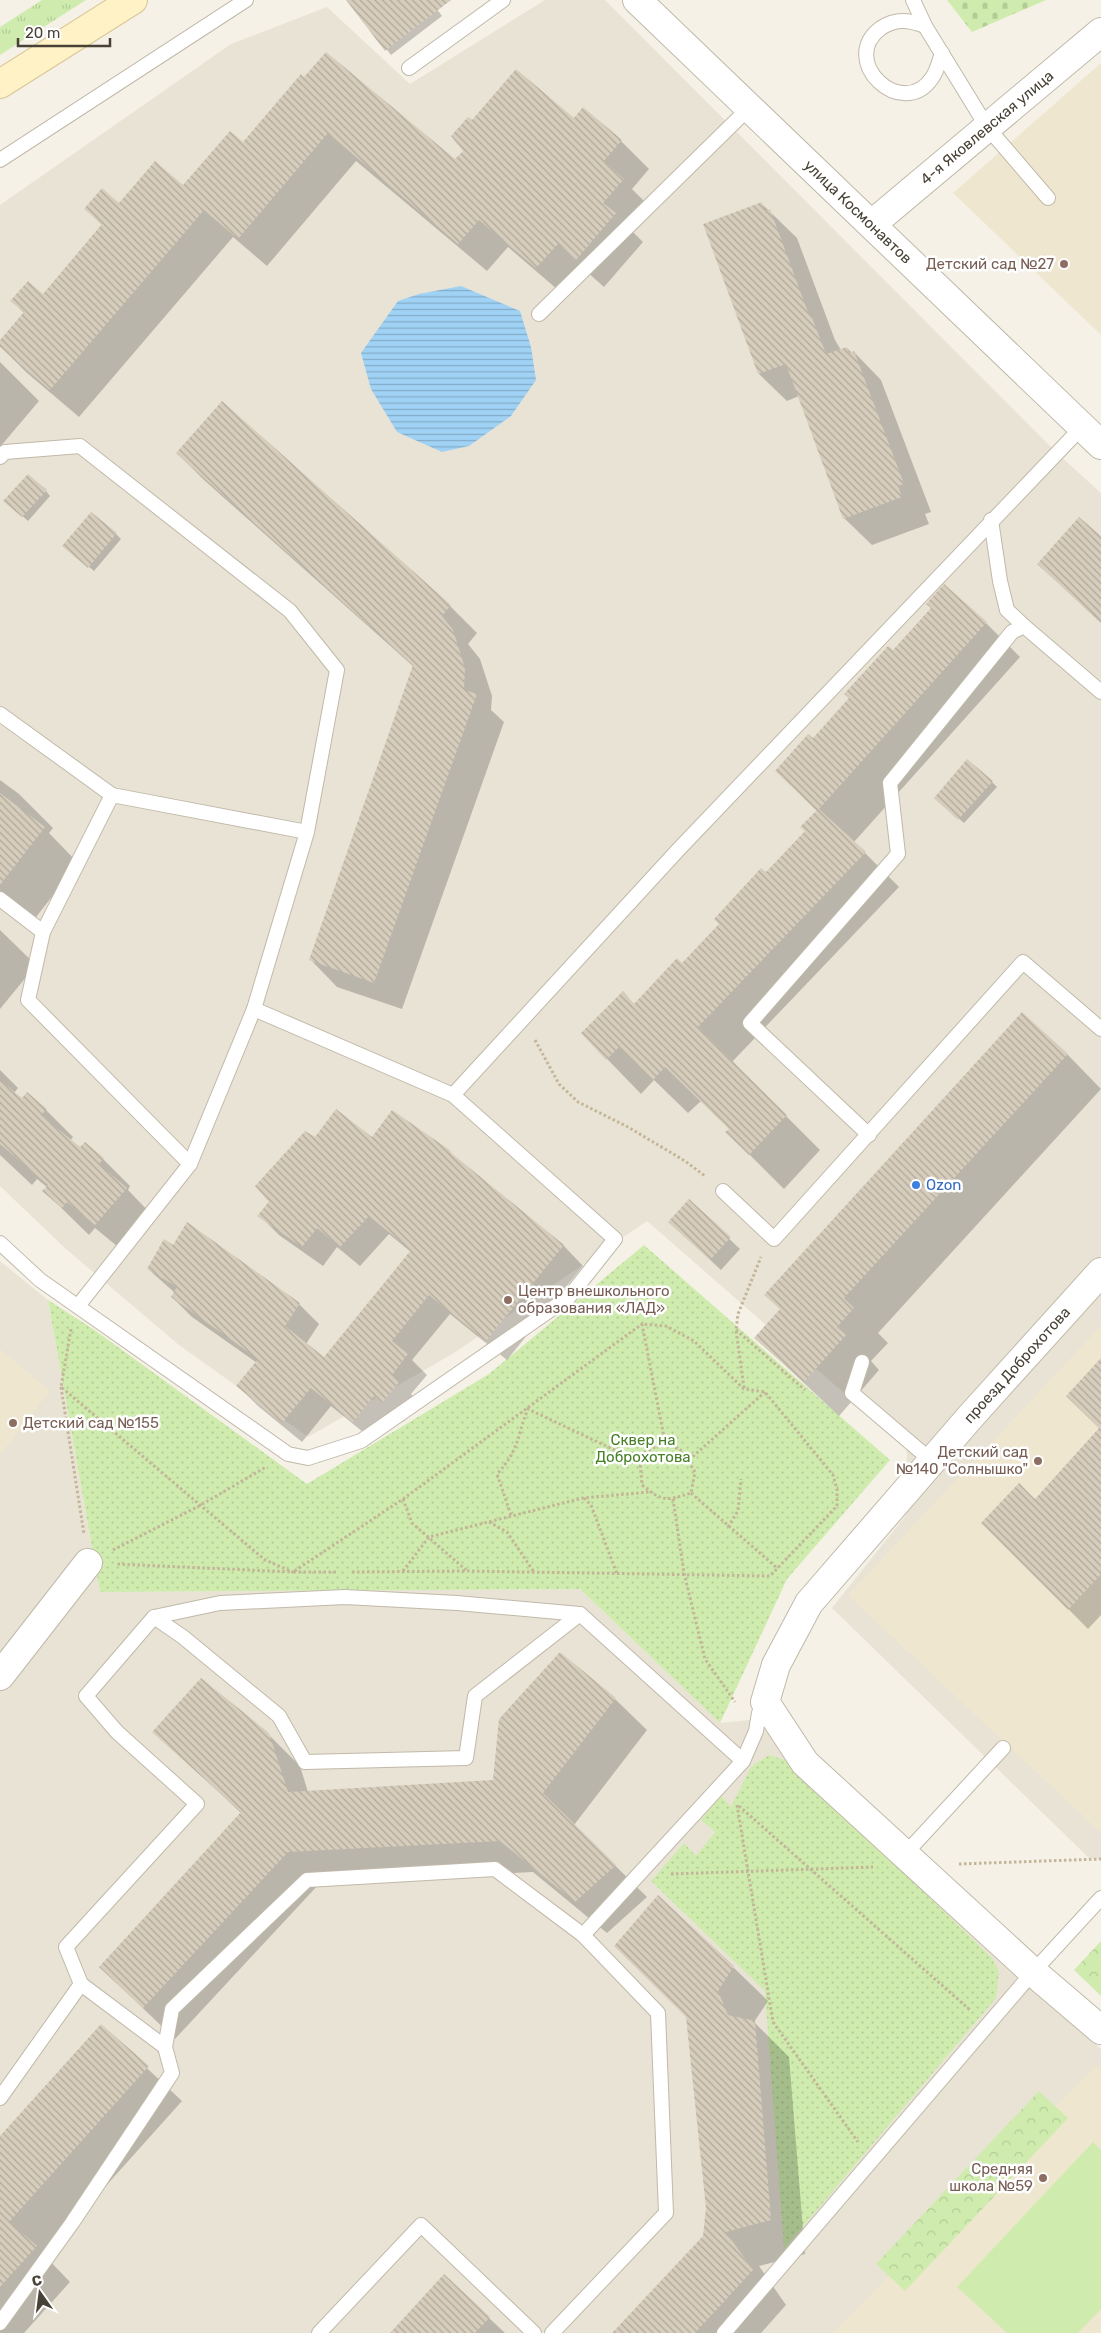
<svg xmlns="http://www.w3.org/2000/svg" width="1101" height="2333" font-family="Rubik,sans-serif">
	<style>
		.residential { fill: #e9e3d5 }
		.education { fill: #efe6d0 }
		.grass { fill: url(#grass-tufts) }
		.forest { fill: url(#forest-crowns) }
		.cemetery { fill: url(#cemetery-stones) }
		.park { fill: url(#park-dots) }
		.garden { fill: #cfecae }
		.water { fill: url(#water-rules) }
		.shadow { fill: #0003 }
		.building { fill: url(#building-back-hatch) }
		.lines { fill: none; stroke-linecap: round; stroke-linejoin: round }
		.lane-casing { stroke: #c1b9a9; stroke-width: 16 }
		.street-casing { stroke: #c1b9a9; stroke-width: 30 }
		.secondary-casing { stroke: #d8c694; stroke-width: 30 }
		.path { stroke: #c4b599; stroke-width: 3; stroke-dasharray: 2.5 2.5; stroke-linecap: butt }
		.lane { stroke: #fff; stroke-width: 14 }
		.street { stroke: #fff; stroke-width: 28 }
		.secondary { stroke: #fff2c7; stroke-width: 28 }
		.education-dot { fill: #8d6e63; stroke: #fff; stroke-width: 2 }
		.shop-dot { fill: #3f7fe0; stroke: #fff; stroke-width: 2 }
		.labels { text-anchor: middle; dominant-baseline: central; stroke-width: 5; stroke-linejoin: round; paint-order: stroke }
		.street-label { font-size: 15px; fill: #484136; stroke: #fff }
		.education-label { font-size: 15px; fill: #785e54; stroke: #fff; text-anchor: end }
		.shop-label { font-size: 15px; fill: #366cbe; stroke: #fff; text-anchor: start }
		.park-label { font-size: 15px; fill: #467f24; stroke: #fff }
	</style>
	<defs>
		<pattern id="grass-tufts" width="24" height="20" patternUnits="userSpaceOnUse" patternTransform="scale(1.25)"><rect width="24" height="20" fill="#cfecae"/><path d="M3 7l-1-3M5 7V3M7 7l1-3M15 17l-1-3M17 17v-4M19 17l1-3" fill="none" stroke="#b3cc96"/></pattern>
		<pattern id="forest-crowns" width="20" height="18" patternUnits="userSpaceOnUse" patternTransform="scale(1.25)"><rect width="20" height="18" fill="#cfecae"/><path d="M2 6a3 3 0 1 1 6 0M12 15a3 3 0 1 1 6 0" fill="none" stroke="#b3cc96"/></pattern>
		<pattern id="cemetery-stones" width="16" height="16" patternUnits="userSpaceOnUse" patternTransform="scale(1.25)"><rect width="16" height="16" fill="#cfecae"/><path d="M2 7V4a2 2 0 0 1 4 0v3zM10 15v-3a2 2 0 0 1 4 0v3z" fill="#b3cc96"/></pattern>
		<pattern id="park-dots" width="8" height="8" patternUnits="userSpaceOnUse" patternTransform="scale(1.25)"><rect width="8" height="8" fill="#cfecae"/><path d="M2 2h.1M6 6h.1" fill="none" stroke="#b3cc96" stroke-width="1.8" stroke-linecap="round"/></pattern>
		<pattern id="water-rules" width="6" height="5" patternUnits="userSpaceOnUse" patternTransform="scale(1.25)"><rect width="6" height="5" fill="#a0d2f5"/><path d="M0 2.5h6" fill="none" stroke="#84acc7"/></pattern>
		<pattern id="building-back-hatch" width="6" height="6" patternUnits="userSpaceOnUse" patternTransform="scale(1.25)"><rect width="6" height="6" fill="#d7cdbc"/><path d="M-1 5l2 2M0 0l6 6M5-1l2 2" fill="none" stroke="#b0a89a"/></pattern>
	</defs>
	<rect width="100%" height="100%" fill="#f5f1e7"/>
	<g class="residential">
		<path d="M 545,0 L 605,0 L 1057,453 L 1101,493 L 1101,1859 L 1089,1858 L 832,1608 L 906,1515 L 907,1448 L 647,1221 L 454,1353 L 308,1437 L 179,1345 L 66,1249 L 0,1186 L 0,205 L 231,44 L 327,7 L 410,84 Z"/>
		<path d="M 0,1261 L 48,1300 L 100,1592 L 580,1589 L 720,1723 L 768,1718 L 1045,2002 L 1101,2049 L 1101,2333 L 0,2333 Z"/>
	</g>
	<g class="education">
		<path d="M 1101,63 L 1101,335 L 953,193 Z"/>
		<path d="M 1101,1326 L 1101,1833 L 848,1595 Z"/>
		<path d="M 0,1349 L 50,1391 L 0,1455 Z"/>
		<path d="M 1096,2065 L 1101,2069 L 1101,2333 L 833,2333 Z"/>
	</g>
	<path class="grass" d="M 42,0 L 86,0 L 0,55 L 0,27 Z"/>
	<g class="forest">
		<path d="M 1101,1941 L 1101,1996 L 1074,1970 Z"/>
		<path d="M 1039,2091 L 1068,2118 L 905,2291 L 876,2264 Z"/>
	</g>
	<path class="cemetery" d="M 947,0 L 1046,0 L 972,32 Z"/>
	<g class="park">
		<path d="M 644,1245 L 890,1460 L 787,1579 L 720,1723 L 580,1589 L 100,1592 L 48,1300 L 93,1329 L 307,1484 L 489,1374 Z"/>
		<path d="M 769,1755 L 788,1761 L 992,1958 L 999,1972 L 996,1998 L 784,2249 L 765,1991 L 651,1881 L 684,1843 L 696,1856 L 715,1832 L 701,1820 L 721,1796 L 731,1807 L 751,1767 Z"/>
	</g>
	<path class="garden" d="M 1093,2142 L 1101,2150 L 1101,2309 L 1078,2333 L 1007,2333 L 957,2287 Z"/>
	<path class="water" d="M 461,286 L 520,311 L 531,347 L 536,380 L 511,416 L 469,446 L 442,452 L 397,432 L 371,389 L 361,353 L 398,301 L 419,294 Z"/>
	<g class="shadow">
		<path d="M 348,0 L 430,0 L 442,16 L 391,55 Z"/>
		<path d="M 301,76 L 455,161 L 464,151 L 472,122 L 574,120 L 621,141 L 649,169 L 632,189 L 651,208 L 631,230 L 643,242 L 604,287 L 586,271 L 565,296 L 508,247 L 487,271 L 356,161 L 267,266 L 233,237 L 79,417 L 26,372 L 0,346 L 0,342 L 24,313 L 12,301 L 43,295 L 103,226 L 86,209 L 119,205 L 184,187 L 243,144 Z"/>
		<path d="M 762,204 L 797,238 L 835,340 L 841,350 L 847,348 L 852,353 L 854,352 L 881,380 L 931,512 L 925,514 L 929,524 L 872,545 L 844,518 L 799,396 L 787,401 L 759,374 L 705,225 Z"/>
		<path d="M 0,362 L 39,401 L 0,447 Z"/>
		<path d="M 222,403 L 450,606 L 477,633 L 468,644 L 480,659 L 492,696 L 491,710 L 504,722 L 402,1009 L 337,987 L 310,959 L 414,667 L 204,480 L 177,453 Z"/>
		<path d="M 46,491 L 50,496 L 28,521 L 10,505 Z"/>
		<path d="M 116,534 L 121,539 L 94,571 L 69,550 Z"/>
		<path d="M 1101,538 L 1101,623 L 1038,564 Z"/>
		<path d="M 986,623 L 1020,657 L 854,842 L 899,887 L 732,1062 L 820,1150 L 784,1189 L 727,1132 L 730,1129 L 701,1101 L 688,1113 L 654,1080 L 641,1094 L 582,1033 L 623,993 L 635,1005 L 682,964 L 806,832 L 817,811 L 776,771 L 813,740 L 893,652 Z"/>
		<path d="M 0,780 L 19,794 L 53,828 L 49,833 L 78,863 L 33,921 L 0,896 Z"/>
		<path d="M 992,782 L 997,787 L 964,823 L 940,802 Z"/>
		<path d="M 0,930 L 36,965 L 0,1009 Z"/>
		<path d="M 1067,1054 L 1101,1089 L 878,1333 L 888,1343 L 871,1361 L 879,1370 L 839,1416 L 756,1338 L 781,1310 L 766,1295 Z"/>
		<path d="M 0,1070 L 18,1088 L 14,1093 L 22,1100 L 46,1110 L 73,1137 L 70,1141 L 80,1149 L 85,1143 L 103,1159 L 130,1186 L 128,1190 L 153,1216 L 123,1251 L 95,1228 L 89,1235 L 44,1191 L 47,1187 L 37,1179 L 32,1185 L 0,1155 Z"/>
		<path d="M 373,1138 L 450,1152 L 464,1166 L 564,1246 L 583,1266 L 507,1360 L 450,1314 L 412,1360 L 427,1375 L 411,1394 L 419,1402 L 403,1422 L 394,1415 L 374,1441 L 331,1406 L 302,1442 L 258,1406 L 238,1386 L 257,1363 L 192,1317 L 172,1297 L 175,1293 L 148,1269 L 174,1247 L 299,1304 L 319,1324 L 306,1344 L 324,1359 L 411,1252 L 389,1234 L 360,1266 L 337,1247 L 323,1266 L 279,1235 L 259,1215 L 316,1139 Z"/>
		<path d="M 689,1201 L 740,1249 L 721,1270 L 680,1232 Z"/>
		<path d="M 1101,1360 L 1101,1615 L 1088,1629 L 983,1523 L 1035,1501 L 1100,1428 Z"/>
		<path d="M 615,1699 L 647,1730 L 574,1825 L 647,1897 L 607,1933 L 533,1872 L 320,1883 L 175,2039 L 100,1967 L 242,1814 L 154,1731 L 268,1734 L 300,1766 L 308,1792 L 494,1781 Z"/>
		<path d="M 733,1967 L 768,2001 L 754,2022 L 789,2057 L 805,2254 L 759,2266 L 786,2305 L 761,2333 L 614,2333 L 704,2237 L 708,2208 L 687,2017 Z"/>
		<path d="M 101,2025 L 182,2101 L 44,2255 L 70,2282 L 24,2333 L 0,2333 L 0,2138 Z"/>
		<path d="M 489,2318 L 505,2333 L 392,2333 Z"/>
	</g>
	<g class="building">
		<path d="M 346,0 L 451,0 L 385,51 Z"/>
		<path d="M 326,52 L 455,159 L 463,151 L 451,136 L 468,117 L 472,120 L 516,69 L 574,118 L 583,107 L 622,140 L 604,161 L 624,179 L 603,203 L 616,213 L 576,260 L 558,244 L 536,268 L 479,220 L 458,244 L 328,133 L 238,239 L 204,210 L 50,390 L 0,347 L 0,340 L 24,312 L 10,301 L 28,281 L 43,294 L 102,224 L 84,209 L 102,188 L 119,203 L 155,161 L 183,185 L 230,131 L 243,142 L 301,74 L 304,77 Z"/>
		<path d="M 762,202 L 765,211 L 770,209 L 809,315 L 811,315 L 826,354 L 847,347 L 849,353 L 854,351 L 904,484 L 898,486 L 902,497 L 843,519 L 786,364 L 758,374 L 703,224 Z"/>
		<path d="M 222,401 L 451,605 L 442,616 L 453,630 L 465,668 L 464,690 L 477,694 L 374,983 L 309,960 L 413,665 L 176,453 Z"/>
		<path d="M 28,474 L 47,490 L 22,517 L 3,501 Z"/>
		<path d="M 91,512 L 117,533 L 88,568 L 62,546 Z"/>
		<path d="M 1079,517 L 1101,536 L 1101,622 L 1037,564 Z"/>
		<path d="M 944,584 L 987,622 L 819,809 L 866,852 L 698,1027 L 787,1115 L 749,1155 L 725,1132 L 729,1129 L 665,1067 L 653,1080 L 619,1047 L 606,1060 L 581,1033 L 623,991 L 634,1004 L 677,958 L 682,963 L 719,924 L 714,919 L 761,868 L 766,872 L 805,831 L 800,827 L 817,810 L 775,771 L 808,734 L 813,738 L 849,698 L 844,694 L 888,646 L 893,650 L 931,608 L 926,604 Z"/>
		<path d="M 967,759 L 993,781 L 958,820 L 934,798 Z"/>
		<path d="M 0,793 L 45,827 L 0,885 Z"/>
		<path d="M 1022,1012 L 1068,1054 L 844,1298 L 854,1308 L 837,1327 L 846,1335 L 804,1382 L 754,1338 L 780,1309 L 764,1295 Z"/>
		<path d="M 0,1080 L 22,1098 L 27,1092 L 47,1109 L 41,1115 L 80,1147 L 85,1142 L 104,1158 L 99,1164 L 127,1188 L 95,1225 L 67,1202 L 62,1208 L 42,1191 L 48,1185 L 0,1144 Z"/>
		<path d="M 336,1109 L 372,1137 L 392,1110 L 451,1151 L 450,1152 L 564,1245 L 486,1341 L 429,1295 L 392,1341 L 408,1354 L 392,1375 L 400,1381 L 382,1403 L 374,1396 L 353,1422 L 311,1388 L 282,1423 L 236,1386 L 258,1359 L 171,1297 L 177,1287 L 147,1269 L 164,1239 L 173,1245 L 187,1222 L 300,1303 L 285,1326 L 324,1357 L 411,1250 L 369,1216 L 340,1247 L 317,1228 L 302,1247 L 257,1216 L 269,1202 L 255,1186 L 305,1131 L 315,1137 Z"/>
		<path d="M 689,1199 L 731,1237 L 710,1260 L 668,1222 Z"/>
		<path d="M 1101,1358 L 1101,1574 L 1068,1610 L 981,1523 L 1019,1483 L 1035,1499 L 1099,1428 L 1066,1396 Z"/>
		<path d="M 560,1652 L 616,1698 L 543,1793 L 616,1865 L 575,1902 L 500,1841 L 288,1852 L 143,2008 L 99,1967 L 241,1812 L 152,1732 L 201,1678 L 269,1733 L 288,1792 L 493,1780 L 499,1719 Z"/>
		<path d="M 658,1895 L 734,1966 L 718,1991 L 728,2015 L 755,2021 L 771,2220 L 726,2232 L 753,2270 L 695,2333 L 612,2333 L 703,2236 L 706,2208 L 686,2017 L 614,1946 Z"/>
		<path d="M 101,2024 L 149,2066 L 9,2222 L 37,2246 L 0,2287 L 0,2136 Z"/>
		<path d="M 444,2274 L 490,2317 L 475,2333 L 390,2333 Z"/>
	</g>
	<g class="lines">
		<defs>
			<g id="lane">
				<path d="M 913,0 L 925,26 L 987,127 L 1048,198"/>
				<path d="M 925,26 C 909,20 896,18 881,28 C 837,60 902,122 932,78 C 937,71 939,62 942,53"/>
				<path d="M 409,68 L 503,0"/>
				<path d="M 0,160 L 246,0"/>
				<path d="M 539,314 L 749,108"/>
				<path d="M 0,457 L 5,452 L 80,446 L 290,611 L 337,670 L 307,832 L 112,795 L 0,714"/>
				<path d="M 991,520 L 1000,581 L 1007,610 L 1024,626"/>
				<path d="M 112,795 L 43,932 L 28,1000 L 190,1164"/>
				<path d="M 0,899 L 43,932"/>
				<path d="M 254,1009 L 453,1095"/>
				<path d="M 869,1135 L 750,1023 L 898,854 L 890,783 L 1012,632 L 1024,626 L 1101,692"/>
				<path d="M 723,1191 L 774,1239 L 1023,962 L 1101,1029"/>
				<path d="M 0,1243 L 40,1280 L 288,1454 L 308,1458 L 361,1441 L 569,1297 L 615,1239 L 453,1095 L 678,850 L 1082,427"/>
				<path d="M 78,1306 L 190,1164 L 254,1009 L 307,832"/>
				<path d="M 862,1362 L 852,1393 L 933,1462"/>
				<path d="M 154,1617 L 183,1637 L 279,1716 L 305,1762 L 466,1758 L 475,1696 L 580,1614"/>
				<path d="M 905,1854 L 1003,1748"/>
				<path d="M 583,1935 L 743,1761 L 756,1731 L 759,1713 L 765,1702"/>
				<path d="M 165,2047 L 81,1984 L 66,1947 L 197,1804 L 117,1732 L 86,1696 L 154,1617 L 220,1603 L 345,1597 L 457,1603 L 580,1614 L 743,1761"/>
				<path d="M 0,2098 L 81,1984"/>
				<path d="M 0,2323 L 72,2223 L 172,2073 L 165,2047 L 172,2009 L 307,1880 L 495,1869 L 583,1935 L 658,2013 L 666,2213 L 552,2333"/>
				<path d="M 319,2333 L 421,2225 L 534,2333"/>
				<path d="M 724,2333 L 1033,1972 L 1101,1898"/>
			</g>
			<g id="street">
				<path id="s1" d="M 637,0 L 1101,445"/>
				<path id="s2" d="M 872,224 L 1101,32"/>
				<path d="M 1101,1272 L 971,1416 L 809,1603 L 776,1665 L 765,1702 L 805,1763 L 1033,1972 L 1101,2030"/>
				<path d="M 0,1676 L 88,1563"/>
			</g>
			<path id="secondary" d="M 0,84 L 133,0"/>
		</defs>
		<use href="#lane" class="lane-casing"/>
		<use href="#street" class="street-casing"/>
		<use href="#secondary" class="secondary-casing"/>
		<g class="path">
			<path d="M 535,1040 L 559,1084 L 578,1102 L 628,1127 L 685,1161 L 705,1176"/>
			<path d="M 71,1329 L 61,1387 L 265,1560 L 293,1572 L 116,1564"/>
			<path d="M 736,1330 L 805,1390"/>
			<path d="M 61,1387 L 84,1534"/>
			<path d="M 744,1388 L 736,1330 L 738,1314 L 761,1257"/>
			<path d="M 689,1460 L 765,1392"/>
			<path d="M 691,1493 L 777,1568"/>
			<path d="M 584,1498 L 591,1505 L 617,1574"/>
			<path d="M 403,1499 L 412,1523 L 466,1570"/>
			<path d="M 673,1499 L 684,1573 L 705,1659 L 735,1702"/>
			<path d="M 511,1515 L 497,1474 C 520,1449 516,1438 528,1409 L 640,1462 L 645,1452 L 665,1442 L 682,1451 L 695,1472 L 691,1493 C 666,1501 663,1502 642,1485 L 640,1462"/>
			<path d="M 489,1522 L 507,1532 L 534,1572"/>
			<path d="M 728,1527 L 738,1511 L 741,1479"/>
			<path d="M 113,1550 L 199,1506 L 266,1467"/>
			<path d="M 403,1571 L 429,1537 L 583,1498 L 650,1492"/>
			<path d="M 336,1572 L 293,1572 L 403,1499 L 642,1324"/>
			<path d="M 352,1572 L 466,1571 L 770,1576 L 837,1506 L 837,1489 L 833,1475 L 765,1392 L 744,1389 L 694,1341 L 666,1326 L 642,1324 L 665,1442"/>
			<path d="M 737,1805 L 773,2022 L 858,2142"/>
			<path d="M 739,1806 L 970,2010"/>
			<path d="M 959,1864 L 1101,1859"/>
			<path d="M 671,1874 L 873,1867"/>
		</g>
		<use href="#lane" class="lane"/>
		<use href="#street" class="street"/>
		<use href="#secondary" class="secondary"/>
	</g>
	<g class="education-dot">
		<circle cx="1064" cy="264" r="5"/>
		<circle cx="508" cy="1300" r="5"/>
		<circle cx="13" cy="1423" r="5"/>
		<circle cx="1038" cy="1461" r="5"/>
		<circle cx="1043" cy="2178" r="5"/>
	</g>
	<circle class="shop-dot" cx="916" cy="1185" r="5"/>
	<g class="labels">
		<g class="street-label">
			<text stroke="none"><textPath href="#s2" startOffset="150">4-я Яковлевская улица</textPath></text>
			<text stroke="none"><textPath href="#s1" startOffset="306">улица Космонавтов</textPath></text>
			<text transform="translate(1017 1365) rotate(-48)">проезд Доброхотова</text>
		</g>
		<g class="education-label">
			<text x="1054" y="264">Детский сад №27</text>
			<text x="518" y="1291" text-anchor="start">Центр внешкольного<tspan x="518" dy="17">образования «ЛАД»</tspan></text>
			<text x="23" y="1423" text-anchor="start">Детский сад №155</text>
			<text x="1028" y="1452">Детский сад<tspan x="1028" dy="17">№140 "Солнышко"</tspan></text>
			<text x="1033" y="2169">Средняя<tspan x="1033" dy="17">школа №59</tspan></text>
		</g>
		<g class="shop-label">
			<text x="926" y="1185">Ozon</text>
		</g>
		<g class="park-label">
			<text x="643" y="1440">Сквер на<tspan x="643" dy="17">Доброхотова</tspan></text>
		</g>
	</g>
	<g transform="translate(40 2293) rotate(346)" stroke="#ffffff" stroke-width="4" paint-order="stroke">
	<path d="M0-4L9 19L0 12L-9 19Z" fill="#484136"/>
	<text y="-8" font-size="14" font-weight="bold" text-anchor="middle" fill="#484136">С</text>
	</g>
	<path d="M18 38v8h92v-8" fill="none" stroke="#484136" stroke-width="2.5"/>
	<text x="25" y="38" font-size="15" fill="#484136" stroke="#ffffff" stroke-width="4" paint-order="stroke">20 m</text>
</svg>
